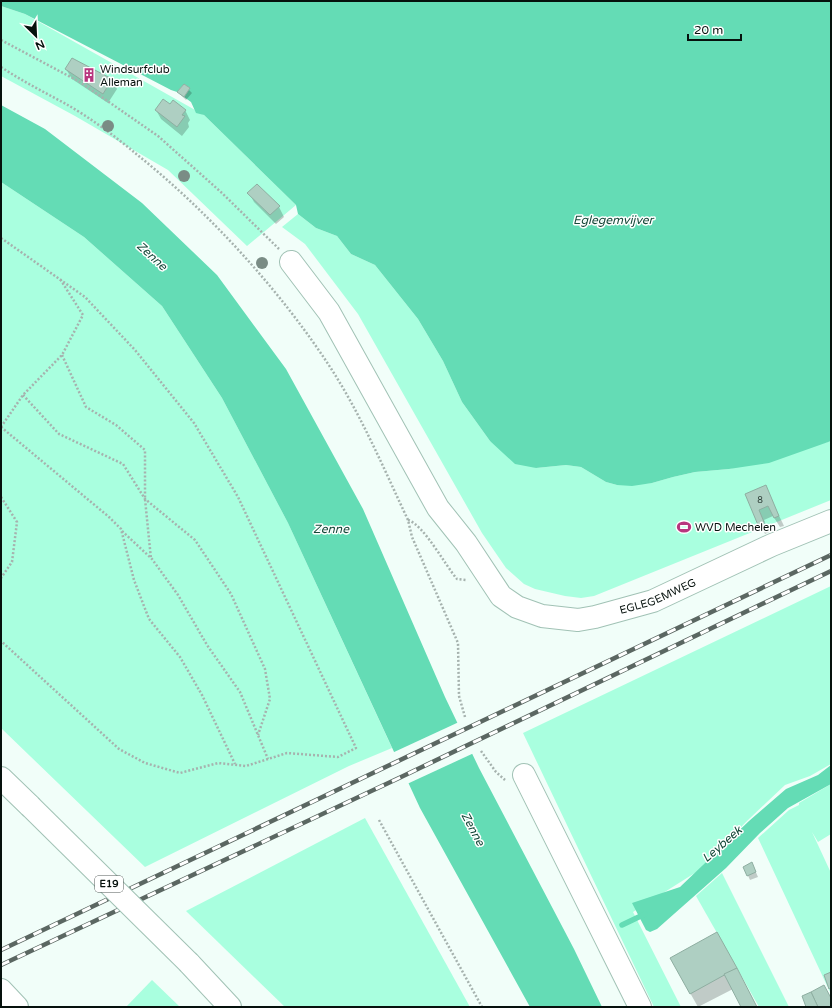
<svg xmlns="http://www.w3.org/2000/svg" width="832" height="1008" font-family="'Varela Round',sans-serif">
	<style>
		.green { fill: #a9ffdf }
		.water { fill: #64dcb5 }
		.pier { fill: #f1fef9 }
		.shadow { fill: #0003 }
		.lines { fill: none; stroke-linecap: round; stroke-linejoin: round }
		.stream { stroke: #64dcb5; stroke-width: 5.5 }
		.building { fill: #aecfc2; stroke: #8eaea1 }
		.minor-casing { stroke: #a1c2b5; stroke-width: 24 }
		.highway-casing { stroke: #a1c2b5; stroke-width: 24 }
		.path { stroke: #a6b2ae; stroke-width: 2.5; stroke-dasharray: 2 2; stroke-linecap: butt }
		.minor { stroke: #fff; stroke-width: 22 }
		.highway { stroke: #fff; stroke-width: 22 }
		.rail-casing { stroke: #5b6762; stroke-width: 4.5 }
		.rail { stroke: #fff; stroke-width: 3; stroke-dasharray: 9; stroke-linecap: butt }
		.highway-bridge-casing { stroke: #a1c2b5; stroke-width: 24; stroke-linecap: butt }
		.highway-bridge { stroke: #fff; stroke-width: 22 }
		.tree { fill: #7a8c85 }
		.labels { text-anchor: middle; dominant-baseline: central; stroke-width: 3; stroke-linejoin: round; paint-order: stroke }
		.number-label { font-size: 9px; fill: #30403a }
		.shield { fill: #fff; stroke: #515856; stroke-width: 1 }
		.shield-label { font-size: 10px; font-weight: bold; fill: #06110d }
		.poi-label { font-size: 11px; fill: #06110d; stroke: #fff; text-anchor: start }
		.street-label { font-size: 11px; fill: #06110d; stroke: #fff }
		.water-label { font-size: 12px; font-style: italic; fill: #144838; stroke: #fff }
	</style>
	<rect width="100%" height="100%" fill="#f1fef9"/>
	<g class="green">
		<path d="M 1,6 L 25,14 L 204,115 L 296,205 L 247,246 L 168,170 L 75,116 L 1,76 Z"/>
		<path d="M 1,182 L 84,237 L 162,306 L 222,398 L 288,523 L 392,748 L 349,766 L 145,867 L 1,728 Z"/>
		<path d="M 298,214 L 316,228 L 337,236 L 351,254 L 375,265 L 418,319 L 443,361 L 462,402 L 490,441 L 536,468 L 566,465 L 581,467 L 606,482 L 617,485 L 652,483 L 673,477 L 695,472 L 729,469 L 831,441 L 831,500 L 594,596 L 581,598 L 565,596 L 535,589 L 524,584 L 506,568 L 482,533 L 358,314 L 305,244 L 282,227 Z"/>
		<path d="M 831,586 L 831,764 L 810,776 L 785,785 L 748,820 L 698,871 L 633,912 L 681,1007 L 654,1007 L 523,733 Z"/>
		<path d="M 831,784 L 831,834 L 818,842 L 812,832 L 831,873 L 831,991 L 830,992 L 758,838 L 789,810 L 799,805 L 799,803 Z"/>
		<path d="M 365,818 L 470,1007 L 285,1007 L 186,911 Z"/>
		<path d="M 722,873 L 789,1007 L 759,1007 L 696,896 Z"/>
		<path d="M 152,980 L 180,1007 L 126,1007 Z"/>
	</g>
	<g class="water">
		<path d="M 1,1 L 831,1 L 831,441 L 769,463 L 729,469 L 695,472 L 673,477 L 652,483 L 632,486 L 617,485 L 606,482 L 581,467 L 566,465 L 536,468 L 515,464 L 490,441 L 462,402 L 443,361 L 418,319 L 375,265 L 351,254 L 337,236 L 316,228 L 298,214 L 296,205 L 204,115 L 196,113 L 191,102 L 184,97 L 190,88 L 184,84 L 177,92 L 171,90 L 25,14 L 1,6 Z"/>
		<path d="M 1,105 L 45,129 L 142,203 L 217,275 L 286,369 L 363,509 L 445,697 L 479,768 L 574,949 L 602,1007 L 530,1007 L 420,808 L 288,523 L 222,398 L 162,306 L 84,237 L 1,182 Z"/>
		<path d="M 831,765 L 831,784 L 788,808 L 760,833 L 726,868 L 657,929 L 650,932 L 646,930 L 632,903 L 680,887 L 749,821 L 786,789 L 818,775 Z"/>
	</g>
	<path class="pier" d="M 459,722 L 474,753 L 407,784 L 392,753 Z"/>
	<g class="shadow">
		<path d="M 66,69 L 112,79 L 117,89 L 108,103 L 72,79 Z"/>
		<path d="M 184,85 L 192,93 L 186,100 L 178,92 Z"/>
		<path d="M 170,105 L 185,110 L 190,120 L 188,123 L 189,127 L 182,136 L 161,119 L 156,110 Z"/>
		<path d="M 257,185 L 279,207 L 284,217 L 276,224 L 254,202 L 249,193 Z"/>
		<path d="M 765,486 L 784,526 L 780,527 L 773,516 L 764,520 L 769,532 L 765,534 L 747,495 Z"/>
		<path d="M 744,867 L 754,868 L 758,877 L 750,880 Z"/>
		<path d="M 716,934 L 756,1007 L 743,1007 L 733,989 L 698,1007 L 671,959 Z"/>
	</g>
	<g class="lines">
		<path class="stream" d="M 622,925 L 645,914"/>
	</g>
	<g class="building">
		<path d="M 72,58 L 112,79 L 103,94 L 65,69 Z"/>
		<path d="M 184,84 L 190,88 L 184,97 L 177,92 Z"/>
		<path d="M 163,99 L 170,104 L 173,100 L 177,103 L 186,110 L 182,115 L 185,116 L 177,127 L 155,110 Z"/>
		<path d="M 257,184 L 280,206 L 270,215 L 247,193 Z"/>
		<path d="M 766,485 L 779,516 L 774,518 L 768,506 L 759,510 L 764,522 L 758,525 L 745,494 Z"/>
		<path d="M 752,862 L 756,872 L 747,876 L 743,867 Z"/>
		<path d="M 717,932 L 737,968 L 690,994 L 670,958 Z"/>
		<path d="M 737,968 L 757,1007 L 741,1007 L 724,974 Z"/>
		<path d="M 831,972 L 831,988 L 829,989 L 824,975 Z"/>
		<path d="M 824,985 L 831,998 L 831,1007 L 818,1007 L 811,992 Z"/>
		<path d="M 811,992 L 818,1007 L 806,1007 L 802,996 Z"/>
	</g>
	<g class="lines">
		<defs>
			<g id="minor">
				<path id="s1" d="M 291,262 L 329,312 L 438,508 L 466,543 L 501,596 L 517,607 L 542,616 L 578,620 L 595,617 L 653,601 L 772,545 L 831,521"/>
				<path d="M 524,775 L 640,1007"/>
			</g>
			<g id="highway">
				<path d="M 1,778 L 30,806"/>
				<path d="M 189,963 L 230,1007"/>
				<path d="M 1,990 L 17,1007"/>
			</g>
		</defs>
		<use href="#minor" class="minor-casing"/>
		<use href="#highway" class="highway-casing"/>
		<g class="path">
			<path d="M 1,40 L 80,82 L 158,136 L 222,193 L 279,249"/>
			<path d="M 1,67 C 22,81 44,92 66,104 C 89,117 115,136 135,153 C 208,211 281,291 332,370 C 362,417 384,469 408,520 L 412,537 L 458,643 L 459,696 L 465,717"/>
			<path d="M 1,238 L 85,297 L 135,350 L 194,423 L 238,497 L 356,748 L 338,757 L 287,753 L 246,766 L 218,763 L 180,773 L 145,763 L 119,749 L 1,641"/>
			<path d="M 62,355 L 86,407 L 116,425 L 145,450 L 145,499 L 151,559"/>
			<path d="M 23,395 L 59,434 L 123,464 L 145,499 L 195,540 L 231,594 L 265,669 L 270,699 L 258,735"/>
			<path d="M 1,427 L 109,517 L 121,529 L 134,580 L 149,619 L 180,657 L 202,695 L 235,764"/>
			<path d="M 1,427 L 23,395 L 62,355 L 83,315 L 60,279"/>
			<path d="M 1,497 L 17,522 L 12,562 L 1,578"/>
			<path d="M 408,520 C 424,525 445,565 457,579 L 466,580"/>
			<path d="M 122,531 L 152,559 L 178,595 L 207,645 L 240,692 L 268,759"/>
			<path d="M 481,751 L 496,772 L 505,780"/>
			<path d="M 379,820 L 482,1007"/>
		</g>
		<use href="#minor" class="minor"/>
		<use href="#highway" class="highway"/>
		<defs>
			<g id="rail">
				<path d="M 1,950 L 831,555"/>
				<path d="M 1,965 L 399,778 L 831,571"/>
			</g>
		</defs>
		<use href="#rail" class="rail-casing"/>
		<use href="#rail" class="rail"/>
		<defs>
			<path id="highway-bridge" d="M 30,806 L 189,963"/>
		</defs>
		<use href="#highway-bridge" class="highway-bridge-casing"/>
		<use href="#highway-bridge" class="highway-bridge"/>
	</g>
	<g class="tree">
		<circle cx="108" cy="126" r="6"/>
		<circle cx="184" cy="176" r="6"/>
		<circle cx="262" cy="263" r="6"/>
	</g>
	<defs>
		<symbol id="building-bare" viewBox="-9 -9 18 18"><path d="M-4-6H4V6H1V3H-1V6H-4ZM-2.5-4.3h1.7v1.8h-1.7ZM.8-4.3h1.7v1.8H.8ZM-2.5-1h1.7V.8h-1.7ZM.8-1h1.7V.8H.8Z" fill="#b8357e" stroke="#fff" stroke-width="2.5" paint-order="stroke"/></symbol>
		<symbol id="stadium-bare" viewBox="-9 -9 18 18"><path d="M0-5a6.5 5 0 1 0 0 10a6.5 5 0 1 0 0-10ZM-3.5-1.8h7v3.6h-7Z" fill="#b8357e" stroke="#fff" stroke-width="2.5" paint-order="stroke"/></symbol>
	</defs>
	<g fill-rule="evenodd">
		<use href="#building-bare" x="79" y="65" width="20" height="20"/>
		<use href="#stadium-bare" x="674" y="517" width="20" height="20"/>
	</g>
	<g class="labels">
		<g class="number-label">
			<text x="760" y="500">8</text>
		</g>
		<rect class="shield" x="95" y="876" width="28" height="16" rx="3"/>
		<g class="shield-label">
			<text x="109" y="884">E19</text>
		</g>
		<g class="poi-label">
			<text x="100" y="69">Windsurfclub<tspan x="100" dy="13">Alleman</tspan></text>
			<text x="695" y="527">WVD Mechelen</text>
		</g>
		<g class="street-label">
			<text stroke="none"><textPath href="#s1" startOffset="561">EGLEGEMWEG</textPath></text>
		</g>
		<g class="water-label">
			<text x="613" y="220">Eglegemvijver</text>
			<text transform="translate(152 256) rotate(42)">Zenne</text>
			<text x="331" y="529">Zenne</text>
			<text transform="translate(473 829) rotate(62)">Zenne</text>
			<text transform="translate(722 844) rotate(-41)">Leybeek</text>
		</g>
	</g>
	<rect width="832" height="1008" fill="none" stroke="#06110d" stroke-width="4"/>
	<g transform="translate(36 36) rotate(156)" stroke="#ffffff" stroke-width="3" paint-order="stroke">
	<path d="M0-3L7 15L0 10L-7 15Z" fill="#06110d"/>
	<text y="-6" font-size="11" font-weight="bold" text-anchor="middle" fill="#06110d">N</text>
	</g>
	<path d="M688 34v6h53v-6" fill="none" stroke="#06110d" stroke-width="2"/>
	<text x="694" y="34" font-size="12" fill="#06110d" stroke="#ffffff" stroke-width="3" paint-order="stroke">20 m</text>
</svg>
